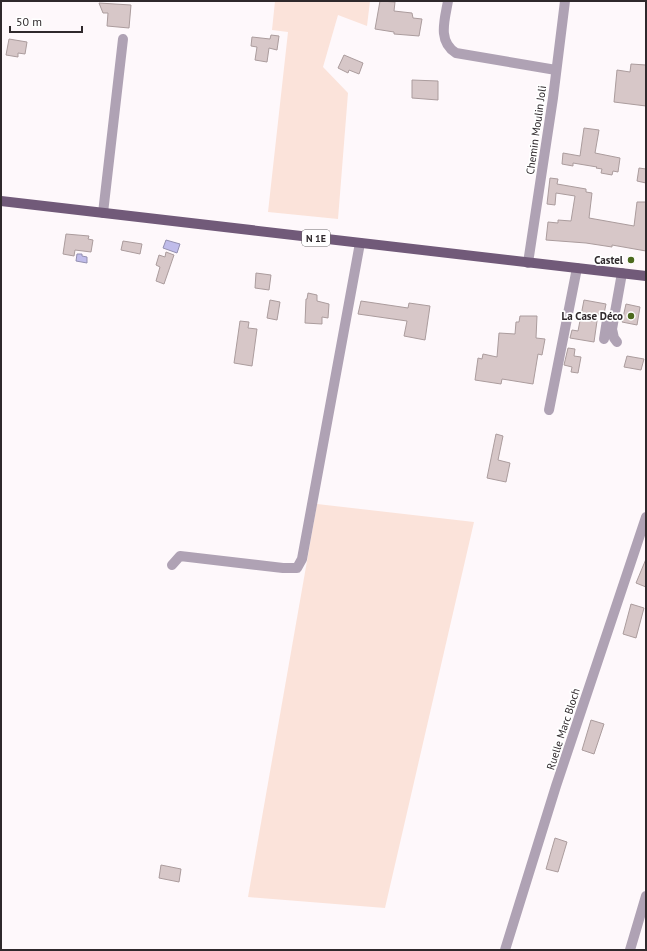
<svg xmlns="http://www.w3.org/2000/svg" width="647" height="951" font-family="'PT Sans',sans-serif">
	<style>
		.green { fill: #fbe3da }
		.water { fill: #c0bcea; stroke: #9490b1 }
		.building { fill: #d7c7c8; stroke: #ab9c9d }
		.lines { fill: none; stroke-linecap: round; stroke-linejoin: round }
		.minor { stroke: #afa2b4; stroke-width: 10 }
		.major { stroke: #715a79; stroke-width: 10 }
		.poi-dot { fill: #4c6a1e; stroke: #fff; stroke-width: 1.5 }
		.labels { text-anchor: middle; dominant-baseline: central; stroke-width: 3.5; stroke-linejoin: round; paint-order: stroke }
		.shield { fill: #fff; stroke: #6d696b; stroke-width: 1 }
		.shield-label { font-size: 10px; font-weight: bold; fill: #2f292c }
		.street-label { font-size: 11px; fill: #2f292c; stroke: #fff }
		.poi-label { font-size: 11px; font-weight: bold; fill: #2f292c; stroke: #fff; text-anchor: end }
	</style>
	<rect width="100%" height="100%" fill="#fef8fb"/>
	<g class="green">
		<path d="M 275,1 L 370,1 L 367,26 L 338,15 L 323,67 L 348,93 L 338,219 L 268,212 L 288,32 L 272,30 Z"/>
		<path d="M 317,504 L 474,522 L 385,908 L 248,897 Z"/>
	</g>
	<g class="water">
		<path d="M 166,240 L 180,244 L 177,253 L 163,248 Z"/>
		<path d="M 77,254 L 82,254 L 82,256 L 87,257 L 87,263 L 76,261 Z"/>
	</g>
	<g class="building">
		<path d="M 380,1 L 395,2 L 394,11 L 412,13 L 413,18 L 422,19 L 419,36 L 394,34 L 394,32 L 375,29 Z"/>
		<path d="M 99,3 L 131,5 L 129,28 L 107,26 L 108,13 L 103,13 Z"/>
		<path d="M 271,35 L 279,36 L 277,50 L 269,48 L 267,62 L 255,60 L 257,47 L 251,46 L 252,37 L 270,39 Z"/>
		<path d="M 9,39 L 27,42 L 25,54 L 18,53 L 18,57 L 6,55 Z"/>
		<path d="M 344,55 L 363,63 L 359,74 L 349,70 L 348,73 L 338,68 Z"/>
		<path d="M 631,64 L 646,65 L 646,106 L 614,102 L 617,70 L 630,72 Z"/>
		<path d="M 412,80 L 438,81 L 438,100 L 412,98 Z"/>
		<path d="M 584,128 L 599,130 L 595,153 L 620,158 L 618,172 L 613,171 L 612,175 L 601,173 L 602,169 L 596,168 L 597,167 L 573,163 L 573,166 L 562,164 L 563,153 L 580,156 Z"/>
		<path d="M 639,168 L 646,169 L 646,183 L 637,181 Z"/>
		<path d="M 550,178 L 558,179 L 557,184 L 586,189 L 586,192 L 592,193 L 589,218 L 634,226 L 637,202 L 646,202 L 646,251 L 612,245 L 612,247 L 586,243 L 546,240 L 548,222 L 558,223 L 558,220 L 571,221 L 575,196 L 556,193 L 555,205 L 547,204 Z"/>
		<path d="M 66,234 L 89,236 L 88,239 L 93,240 L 91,252 L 75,250 L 74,256 L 63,254 Z"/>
		<path d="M 123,241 L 142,244 L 140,254 L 121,250 Z"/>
		<path d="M 166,252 L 174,255 L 164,284 L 156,281 L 160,267 L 156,265 L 159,255 L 165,257 Z"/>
		<path d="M 256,273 L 271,275 L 269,290 L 255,288 Z"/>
		<path d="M 308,293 L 317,295 L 317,301 L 329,304 L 328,318 L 322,317 L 322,324 L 305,323 L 306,299 L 307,299 Z"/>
		<path d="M 270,300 L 280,302 L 277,320 L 267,318 Z"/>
		<path d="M 584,300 L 606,304 L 604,314 L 598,314 L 594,342 L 570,338 L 572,330 L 578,331 Z"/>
		<path d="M 361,301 L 408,308 L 409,303 L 430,306 L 425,340 L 404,336 L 407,321 L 358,314 Z"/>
		<path d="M 626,304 L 640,307 L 637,325 L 622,322 Z"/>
		<path d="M 520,316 L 537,316 L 536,338 L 545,339 L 542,355 L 538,354 L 533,384 L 502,379 L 501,384 L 475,380 L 478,358 L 482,359 L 483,354 L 497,357 L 499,333 L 515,334 L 516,322 L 519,322 Z"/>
		<path d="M 240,321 L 249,322 L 248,328 L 257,329 L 252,366 L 234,363 Z"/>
		<path d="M 568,348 L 575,349 L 574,356 L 581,357 L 578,373 L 571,372 L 572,367 L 564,365 Z"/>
		<path d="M 627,356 L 644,359 L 641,370 L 624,367 Z"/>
		<path d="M 496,434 L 503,436 L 498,460 L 510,463 L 506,482 L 487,478 Z"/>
		<path d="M 646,559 L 646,587 L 636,583 Z"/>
		<path d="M 631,604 L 644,608 L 636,638 L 623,634 Z"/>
		<path d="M 591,720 L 604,724 L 594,754 L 582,750 Z"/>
		<path d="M 555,838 L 567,842 L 558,872 L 546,869 Z"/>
		<path d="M 161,865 L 181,869 L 179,882 L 159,878 Z"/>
	</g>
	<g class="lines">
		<g class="minor">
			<path d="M 448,1 C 445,19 437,41 456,53 L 556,70"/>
			<path d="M 103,213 L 123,39"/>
			<path d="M 528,263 L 553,98 L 565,1"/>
			<path d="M 604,339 L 607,320"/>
			<path d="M 617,342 L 614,338 L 612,329 L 622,273"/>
			<path d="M 549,410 L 577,268"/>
			<path d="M 172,565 L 180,556 L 283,568 L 297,568 L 302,559 L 360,243"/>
			<path d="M 505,950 L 556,786 L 646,517"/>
			<path d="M 630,950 L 646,896"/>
		</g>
		<path class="major" d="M 1,201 L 646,276"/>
	</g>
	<g class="poi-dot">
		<circle cx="631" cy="260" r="4"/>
		<circle cx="631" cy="316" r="4"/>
	</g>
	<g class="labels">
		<rect class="shield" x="302" y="230" width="28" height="16" rx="3"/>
		<g class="shield-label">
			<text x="316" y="238">N 1E</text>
		</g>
		<g class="street-label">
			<text transform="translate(536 130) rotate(-82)">Chemin Moulin Joli</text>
			<text transform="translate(563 729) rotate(-72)">Ruelle Marc Bloch</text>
		</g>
		<g class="poi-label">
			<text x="623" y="260">Castel</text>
			<text x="623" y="316">La Case Déco</text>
		</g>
	</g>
	<rect width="647" height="951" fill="none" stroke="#2f292c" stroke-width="4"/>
	<path d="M10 26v6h72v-6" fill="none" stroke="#2f292c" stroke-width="2"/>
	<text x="16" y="26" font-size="12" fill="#2f292c" stroke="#ffffff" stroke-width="3" paint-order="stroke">50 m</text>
</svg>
